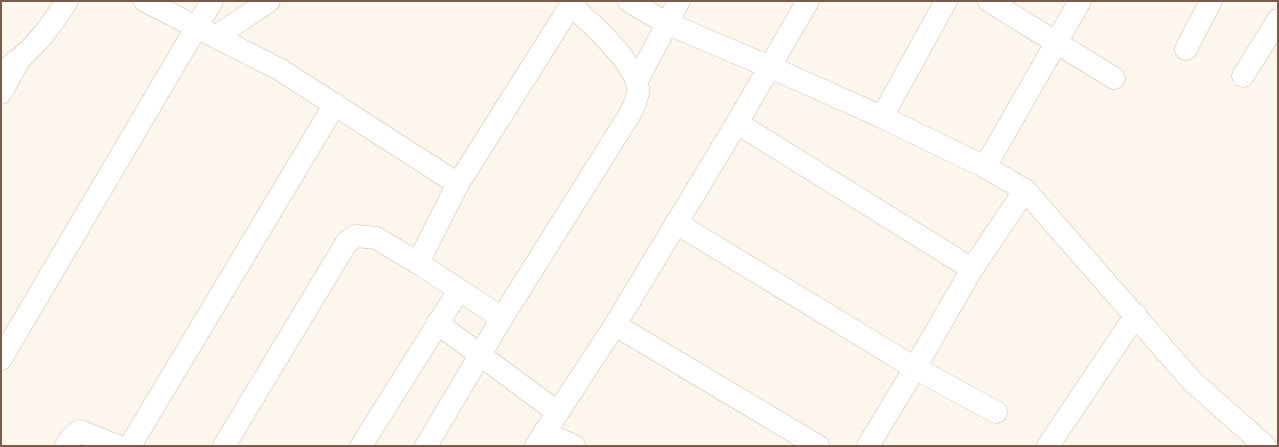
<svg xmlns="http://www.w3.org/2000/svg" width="1279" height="447" font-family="Overpass,sans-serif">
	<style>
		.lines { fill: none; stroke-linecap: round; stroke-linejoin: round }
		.street-casing { stroke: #d1beb0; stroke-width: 23 }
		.street { stroke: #fff; stroke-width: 22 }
	</style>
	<rect width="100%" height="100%" fill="#fdf6ec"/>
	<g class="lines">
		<defs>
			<g id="street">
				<path d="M 145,1 L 279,69 L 458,184 L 418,263 L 502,318"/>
				<path d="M 629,1 L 666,23 L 770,67 L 882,117 L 985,167 L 1025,190 L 1192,381 L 1265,446"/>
				<path d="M 989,1 L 1114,78"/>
				<path d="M 217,36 L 269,1"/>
				<path d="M 1186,49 L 1211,1"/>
				<path d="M 1,72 C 30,55 49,29 67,1"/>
				<path d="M 1243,76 L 1278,20"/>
				<path d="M 637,81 L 679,1"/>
				<path d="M 1,93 L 18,62 L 16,61"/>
				<path d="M 882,117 L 946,1"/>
				<path d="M 737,123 L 972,269"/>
				<path d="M 985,167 L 1080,1"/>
				<path d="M 458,184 L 571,5"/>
				<path d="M 676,223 L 915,368 L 996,412"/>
				<path d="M 437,323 L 557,412"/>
				<path d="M 615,325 L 818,446"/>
				<path d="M 1,359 L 212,1"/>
				<path d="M 544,432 L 574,446"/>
				<path d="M 66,446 L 71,438 L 80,431 L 117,446"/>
				<path d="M 130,446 L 335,104"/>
				<path d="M 224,446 L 347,242 L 356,236 L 376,238 L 418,263"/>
				<path d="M 361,446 L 459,290"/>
				<path d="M 426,446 L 502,318 L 630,114 C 633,107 639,96 638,88 C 635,62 590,22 571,5 L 572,1"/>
				<path d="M 536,446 L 615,325 L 737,123 L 808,1"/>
				<path d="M 868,446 L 915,368 L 972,269 L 1025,190"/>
				<path d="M 1048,446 L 1136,315"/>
			</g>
		</defs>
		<use href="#street" class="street-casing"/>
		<use href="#street" class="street"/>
	</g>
	<rect width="1279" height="447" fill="none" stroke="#7a5c4d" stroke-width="4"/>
</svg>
